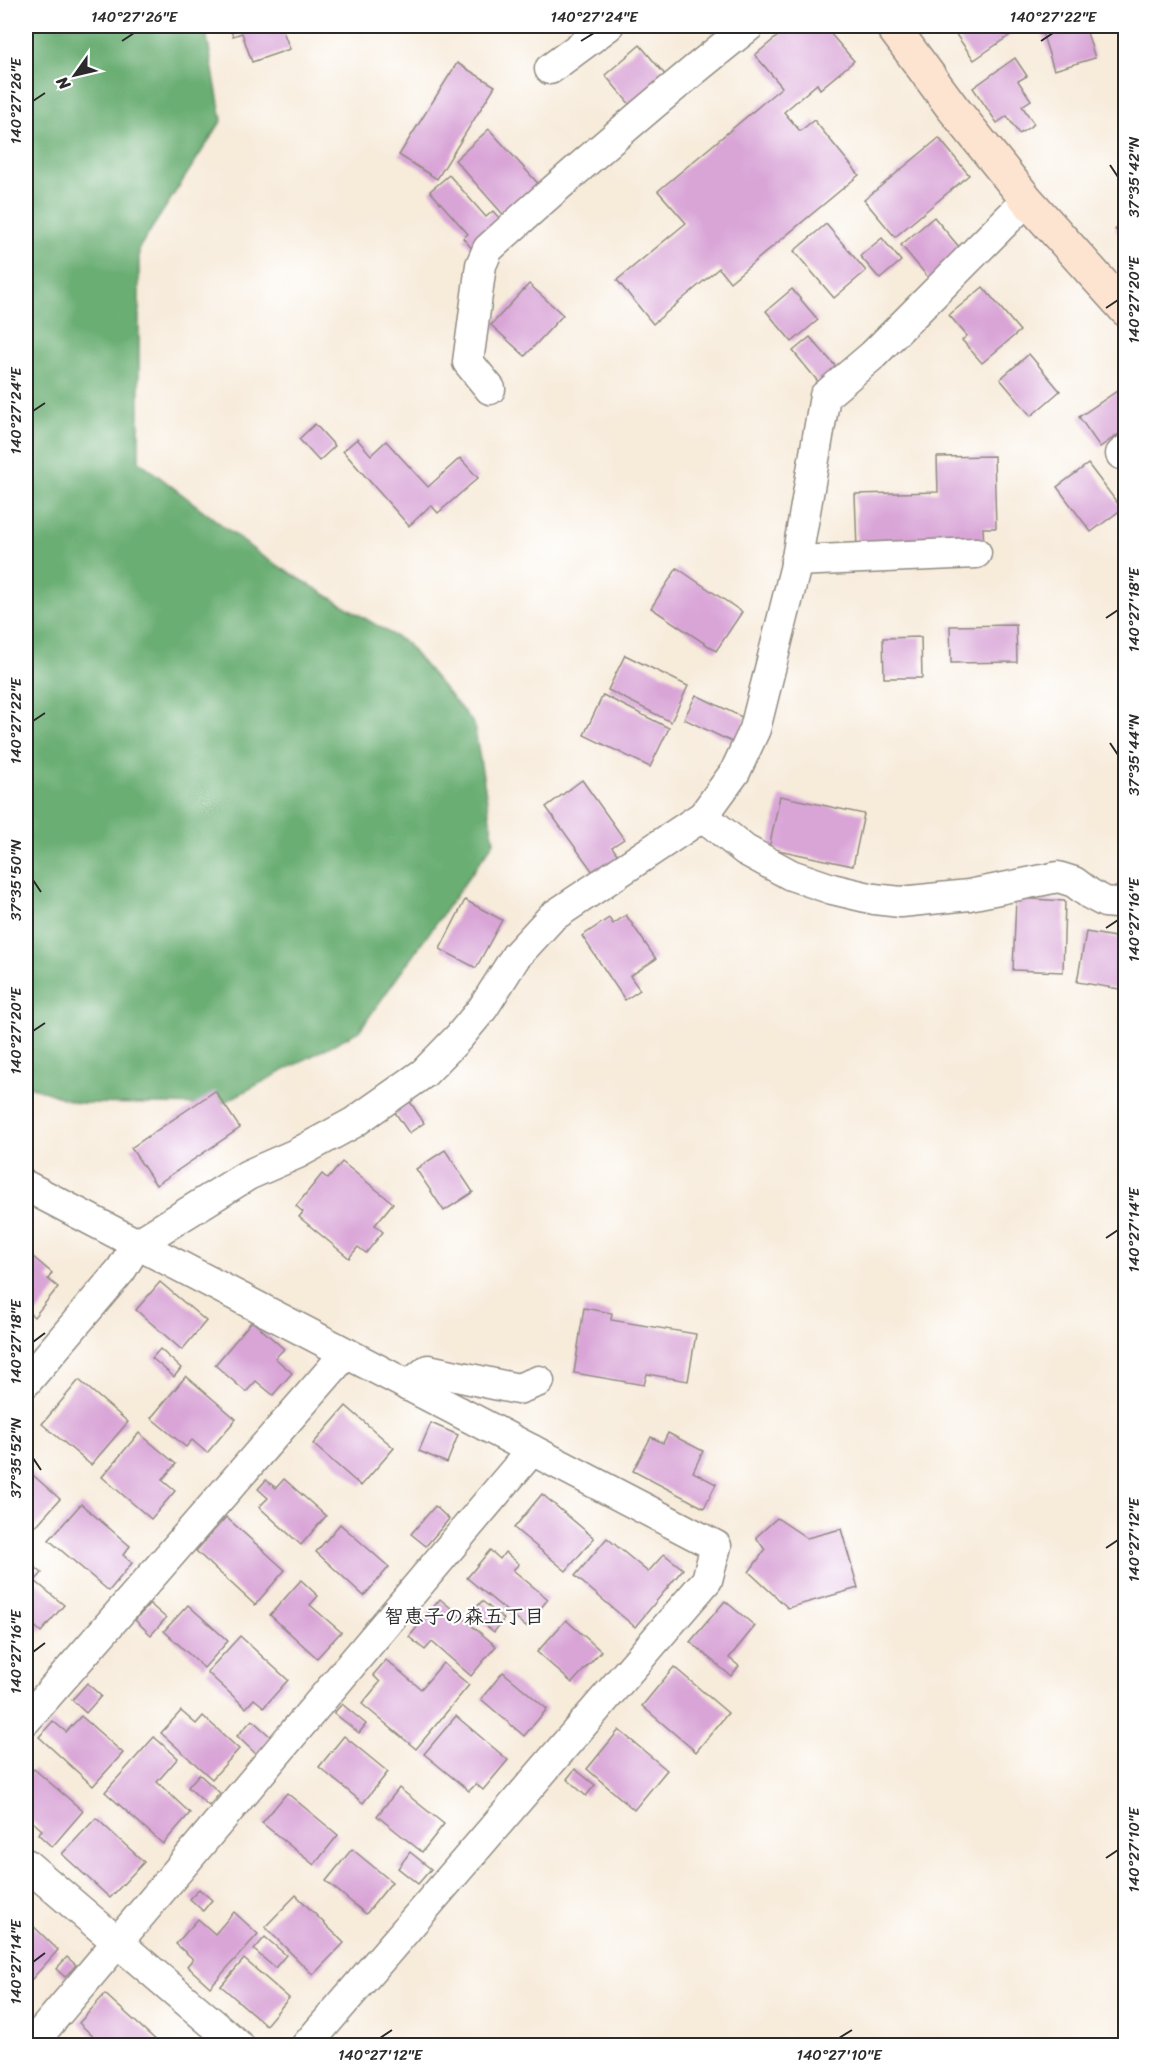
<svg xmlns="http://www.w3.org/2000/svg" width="1151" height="2071" font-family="Sriracha,'Klee One',sans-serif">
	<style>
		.forest { fill: #6aae73; stroke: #4a6c4f; stroke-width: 1.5 }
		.building { fill: #d9a5d7 }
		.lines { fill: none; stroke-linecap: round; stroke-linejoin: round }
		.street-casing { stroke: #918b82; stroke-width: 33 }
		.secondary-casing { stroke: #918b82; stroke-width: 36 }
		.street { stroke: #fff; stroke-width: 30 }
		.secondary { stroke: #fde4d0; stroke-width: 33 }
		.ticks { fill: none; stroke: #2b2b2b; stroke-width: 2 }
		.labels { text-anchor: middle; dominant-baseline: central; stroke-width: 4.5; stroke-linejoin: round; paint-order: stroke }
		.neighbourhood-label { font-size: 20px; font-weight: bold; fill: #2b2b2b; stroke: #fff }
		.neatline { fill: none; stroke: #2b2b2b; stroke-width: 2 }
		.ticks-label { font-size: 15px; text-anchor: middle; fill: #2b2b2b }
	</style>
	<rect width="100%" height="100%" fill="#fff"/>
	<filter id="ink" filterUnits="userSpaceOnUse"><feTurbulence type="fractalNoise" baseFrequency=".0167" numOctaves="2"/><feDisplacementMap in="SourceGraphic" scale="12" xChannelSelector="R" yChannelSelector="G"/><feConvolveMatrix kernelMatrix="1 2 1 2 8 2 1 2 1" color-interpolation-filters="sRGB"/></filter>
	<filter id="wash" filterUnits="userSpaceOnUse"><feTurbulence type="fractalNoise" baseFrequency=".008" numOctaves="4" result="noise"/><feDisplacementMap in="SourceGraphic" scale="24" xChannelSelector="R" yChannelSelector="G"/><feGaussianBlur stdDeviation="1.35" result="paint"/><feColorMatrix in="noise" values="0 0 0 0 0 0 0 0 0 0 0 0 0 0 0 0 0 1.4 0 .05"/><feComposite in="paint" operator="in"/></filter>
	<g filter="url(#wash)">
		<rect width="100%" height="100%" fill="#f7ebda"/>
		<path class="forest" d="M 26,26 L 205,26 L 222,120 L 139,248 L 139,461 L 262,556 L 406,643 L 474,724 L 494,842 L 359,1031 L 219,1105 L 77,1103 L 26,1085 Z"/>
		<g id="blocks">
			<g class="building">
				<path d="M 229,26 L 281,26 L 290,49 L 252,62 L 242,33 L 233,36 Z"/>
				<path d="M 790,26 L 824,26 L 854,61 L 820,89 L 817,84 L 784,112 L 800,131 L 814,120 L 859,175 L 730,282 L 719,268 L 653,324 L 617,280 L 686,223 L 658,191 L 782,87 L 755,55 Z"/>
				<path d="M 950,26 L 1021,26 L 1022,27 L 974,60 Z"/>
				<path d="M 1040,26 L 1085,26 L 1095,58 L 1054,70 Z"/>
				<path d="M 640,45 L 672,83 L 637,113 L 605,75 Z"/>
				<path d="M 1015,58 L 1027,76 L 1018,81 L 1031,100 L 1022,106 L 1034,124 L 1019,134 L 1007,116 L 997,123 L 973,88 Z"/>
				<path d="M 457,63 L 495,86 L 437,179 L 399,155 Z"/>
				<path d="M 489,129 L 543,189 L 508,220 L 455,160 Z"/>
				<path d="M 939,138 L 969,175 L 895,237 L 864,200 Z"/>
				<path d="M 449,175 L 486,217 L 493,211 L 508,228 L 478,256 L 463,238 L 468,234 L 430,191 Z"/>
				<path d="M 934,217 L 965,254 L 932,282 L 901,245 Z"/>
				<path d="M 1126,218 L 1126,238 L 1115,230 Z"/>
				<path d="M 826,224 L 866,271 L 834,298 L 794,251 Z"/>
				<path d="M 882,238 L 901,261 L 880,279 L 860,256 Z"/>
				<path d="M 529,284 L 563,315 L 525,356 L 491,325 Z"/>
				<path d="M 983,287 L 1020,331 L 982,363 L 962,340 L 967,336 L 949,315 Z"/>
				<path d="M 792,289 L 818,320 L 792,342 L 766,311 Z"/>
				<path d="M 810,337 L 838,369 L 820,384 L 793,351 Z"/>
				<path d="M 1029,354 L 1060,391 L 1031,416 L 1000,379 Z"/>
				<path d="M 1126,385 L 1126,429 L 1100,447 L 1079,417 Z"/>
				<path d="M 315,424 L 335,446 L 319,461 L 299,439 Z"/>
				<path d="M 357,439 L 371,455 L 386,441 L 428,487 L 460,458 L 478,478 L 438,513 L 431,505 L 409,526 L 343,451 Z"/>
				<path d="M 994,456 L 996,528 L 983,528 L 984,547 L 857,550 L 855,494 L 938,492 L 937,457 Z"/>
				<path d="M 1088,464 L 1122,509 L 1091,532 L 1057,487 Z"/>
				<path d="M 677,568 L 742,612 L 716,651 L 651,608 Z"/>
				<path d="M 1016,625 L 1017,662 L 951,663 L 950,626 Z"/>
				<path d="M 921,637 L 922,678 L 884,678 L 883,638 Z"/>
				<path d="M 625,655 L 688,686 L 671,722 L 608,690 Z"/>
				<path d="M 603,695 L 669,728 L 650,767 L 584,735 Z"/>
				<path d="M 696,695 L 746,719 L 734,743 L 684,719 Z"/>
				<path d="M 582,780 L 624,839 L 612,847 L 623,862 L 598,879 L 546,807 Z"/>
				<path d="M 780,796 L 864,814 L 853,866 L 769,848 Z"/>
				<path d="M 1016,898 L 1065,901 L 1063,972 L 1013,970 Z"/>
				<path d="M 465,900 L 502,920 L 476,968 L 440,949 Z"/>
				<path d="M 626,915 L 656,959 L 630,976 L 640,990 L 625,1000 L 582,936 L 609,918 L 613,924 Z"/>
				<path d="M 1086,932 L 1126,939 L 1126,990 L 1077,982 Z"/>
				<path d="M 215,1091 L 240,1128 L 156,1185 L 131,1148 Z"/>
				<path d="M 409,1100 L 424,1123 L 409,1133 L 394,1111 Z"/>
				<path d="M 445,1150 L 473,1192 L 444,1211 L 416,1169 Z"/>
				<path d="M 342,1162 L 393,1203 L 375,1225 L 383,1232 L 366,1253 L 358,1247 L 349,1258 L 299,1217 L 303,1212 L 296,1206 L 322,1174 L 328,1179 Z"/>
				<path d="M 26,1251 L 52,1273 L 48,1279 L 58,1287 L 34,1317 L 26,1310 Z"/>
				<path d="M 160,1282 L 206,1321 L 182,1350 L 136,1310 Z"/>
				<path d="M 584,1308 L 612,1313 L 611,1320 L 696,1334 L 688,1381 L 647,1374 L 644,1385 L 574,1373 Z"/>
				<path d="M 252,1321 L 284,1349 L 275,1358 L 292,1373 L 273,1395 L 256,1381 L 246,1392 L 215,1365 Z"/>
				<path d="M 160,1349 L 181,1368 L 174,1377 L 152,1358 Z"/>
				<path d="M 186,1376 L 236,1419 L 207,1453 L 192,1440 L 186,1447 L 151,1418 Z"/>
				<path d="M 79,1380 L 128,1422 L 91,1465 L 42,1424 Z"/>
				<path d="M 346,1406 L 394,1448 L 361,1486 L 313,1444 Z"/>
				<path d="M 431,1423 L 458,1435 L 447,1463 L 419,1451 Z"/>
				<path d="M 139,1433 L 176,1464 L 162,1480 L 175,1491 L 151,1519 L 102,1477 Z"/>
				<path d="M 668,1433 L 703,1451 L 693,1472 L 716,1484 L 704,1508 L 633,1471 L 651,1437 L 663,1443 Z"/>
				<path d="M 26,1469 L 60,1499 L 36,1526 L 26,1517 Z"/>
				<path d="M 284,1479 L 326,1516 L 301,1545 L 259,1507 L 268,1498 L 258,1489 L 266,1480 L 276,1488 Z"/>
				<path d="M 542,1494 L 594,1538 L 566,1571 L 514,1528 Z"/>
				<path d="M 81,1504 L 130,1546 L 123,1555 L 132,1563 L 109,1591 L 49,1540 Z"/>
				<path d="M 435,1506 L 449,1519 L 426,1546 L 411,1534 Z"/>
				<path d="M 226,1517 L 285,1570 L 255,1605 L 196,1551 Z"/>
				<path d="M 777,1518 L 807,1538 L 841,1529 L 858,1588 L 788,1608 L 749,1572 L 765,1550 L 756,1537 Z"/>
				<path d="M 340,1524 L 389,1567 L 364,1596 L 316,1552 Z"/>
				<path d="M 607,1538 L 648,1572 L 664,1554 L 683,1569 L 635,1627 L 575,1576 Z"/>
				<path d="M 490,1550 L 500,1559 L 505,1552 L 519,1564 L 513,1570 L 548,1599 L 526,1627 L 467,1578 Z"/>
				<path d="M 26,1560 L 42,1573 L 35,1581 L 64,1605 L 41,1632 L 26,1618 Z"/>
				<path d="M 301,1580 L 318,1596 L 310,1605 L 341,1632 L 317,1658 L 270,1615 Z"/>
				<path d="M 440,1599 L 496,1646 L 471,1676 L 432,1642 L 425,1650 L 409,1637 Z"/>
				<path d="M 482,1601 L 504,1619 L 494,1632 L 471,1614 Z"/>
				<path d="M 725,1601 L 755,1626 L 729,1658 L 739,1666 L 731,1676 L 690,1642 Z"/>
				<path d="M 150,1604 L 166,1618 L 151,1635 L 135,1620 Z"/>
				<path d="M 188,1605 L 228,1641 L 204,1668 L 164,1631 Z"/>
				<path d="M 566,1620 L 601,1651 L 572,1683 L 537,1652 Z"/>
				<path d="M 240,1636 L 288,1680 L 264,1707 L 254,1699 L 246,1708 L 207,1672 Z"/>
				<path d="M 386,1660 L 421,1689 L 443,1663 L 469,1685 L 416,1749 L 362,1704 L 380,1682 L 373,1675 Z"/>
				<path d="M 674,1667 L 728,1713 L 696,1752 L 642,1706 Z"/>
				<path d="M 503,1672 L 547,1709 L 524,1736 L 481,1699 Z"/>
				<path d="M 87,1683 L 101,1696 L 86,1713 L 72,1700 Z"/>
				<path d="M 342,1704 L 366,1724 L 359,1733 L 334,1713 Z"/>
				<path d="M 181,1711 L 196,1724 L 203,1716 L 239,1749 L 212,1779 L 161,1733 Z"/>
				<path d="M 81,1716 L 123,1753 L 93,1786 L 39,1737 L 53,1721 L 66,1732 Z"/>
				<path d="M 456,1716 L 508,1760 L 483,1790 L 476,1784 L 469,1791 L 424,1754 Z"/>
				<path d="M 252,1720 L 271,1737 L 256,1754 L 237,1736 Z"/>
				<path d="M 619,1730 L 667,1770 L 634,1810 L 587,1769 Z"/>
				<path d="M 344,1736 L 388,1772 L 363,1803 L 319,1767 Z"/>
				<path d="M 154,1737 L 178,1758 L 157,1782 L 190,1813 L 163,1844 L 105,1792 Z"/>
				<path d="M 34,1769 L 83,1811 L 52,1847 L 38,1834 L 42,1830 L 26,1816 L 26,1778 Z"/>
				<path d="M 575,1769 L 595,1785 L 586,1796 L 567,1779 Z"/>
				<path d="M 199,1774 L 220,1793 L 209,1806 L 188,1787 Z"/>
				<path d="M 399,1788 L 444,1824 L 422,1852 L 377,1816 Z"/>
				<path d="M 287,1793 L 338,1835 L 314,1865 L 262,1823 Z"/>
				<path d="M 96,1818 L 144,1862 L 110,1898 L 62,1854 Z"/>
				<path d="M 352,1849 L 392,1882 L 366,1914 L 326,1881 Z"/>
				<path d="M 410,1852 L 431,1869 L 418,1884 L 398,1868 Z"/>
				<path d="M 199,1889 L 212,1900 L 203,1911 L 190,1899 Z"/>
				<path d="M 296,1895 L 344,1943 L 313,1975 L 265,1927 Z"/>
				<path d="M 234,1912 L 258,1934 L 210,1987 L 187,1966 L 193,1959 L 176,1944 L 198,1919 L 215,1934 Z"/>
				<path d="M 26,1919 L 58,1950 L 32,1979 L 26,1973 Z"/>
				<path d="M 265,1937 L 286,1955 L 275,1968 L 254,1950 Z"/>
				<path d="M 67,1957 L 76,1965 L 65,1977 L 56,1969 Z"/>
				<path d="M 244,1959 L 289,1998 L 266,2025 L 221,1986 Z"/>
				<path d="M 105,1994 L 159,2043 L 157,2046 L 103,2046 L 79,2023 Z"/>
			</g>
		</g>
	</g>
	<g filter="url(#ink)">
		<use href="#blocks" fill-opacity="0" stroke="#918b82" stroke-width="1.5"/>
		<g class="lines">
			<defs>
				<g id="street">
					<path d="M 550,69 L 608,26"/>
					<path d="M 490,389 L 468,362 L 481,265 L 488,249 C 573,172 659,97 749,26"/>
					<path d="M 1121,454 L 1126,450"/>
					<path d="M 796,561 L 976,553"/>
					<path d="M 703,816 L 745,850 L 791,875 L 832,889 L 874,899 L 901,902 L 969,895 L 1058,877 L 1074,882 L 1090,894 L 1105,902 L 1126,904"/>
					<path d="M 26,1186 L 716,1546 L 707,1580 L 306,2046"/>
					<path d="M 26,1382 L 121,1270 L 137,1244 L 248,1175 L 296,1154 L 353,1123 L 424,1073 L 459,1037 L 483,1008 L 516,956 L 552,917 L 703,816 L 735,772 L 755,729 L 795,569 L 825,396 L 873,355 L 1027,200"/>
					<path d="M 408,1386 L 428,1370 L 518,1389 L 539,1381"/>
					<path d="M 26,1720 L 346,1353"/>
					<path d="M 26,1864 L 239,2046"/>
					<path d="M 30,2046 L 532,1450"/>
				</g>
				<path id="secondary" d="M 892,26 L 952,107 L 1027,200 L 1126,310"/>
			</defs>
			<use href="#street" class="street-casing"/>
			<use href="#secondary" class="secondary-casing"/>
			<use href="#street" class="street"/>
			<use href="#secondary" class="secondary"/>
		</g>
	</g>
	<path class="ticks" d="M 122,41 L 134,33M 581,41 L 594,33M 1041,41 L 1053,33M 33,101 L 45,93M 1110,165 L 1118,177M 1106,308 L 1118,300M 33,411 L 45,403M 1106,618 L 1118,610M 33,721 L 45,713M 1110,743 L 1118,755M 33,880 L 41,892M 1106,928 L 1118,920M 33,1031 L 45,1023M 1106,1238 L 1118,1230M 33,1342 L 45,1333M 33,1458 L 41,1470M 1106,1548 L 1118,1540M 33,1652 L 45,1643M 1106,1858 L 1118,1850M 33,1962 L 45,1953M 380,2038 L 392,2030M 839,2038 L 852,2030"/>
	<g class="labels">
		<g class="neighbourhood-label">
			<text x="464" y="1616">智恵子の森五丁目</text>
		</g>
	</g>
	<rect width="1151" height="2071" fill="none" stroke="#fff" stroke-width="66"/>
	<g transform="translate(75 75) rotate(236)" stroke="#ffffff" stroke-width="4.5" paint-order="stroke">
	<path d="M0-4.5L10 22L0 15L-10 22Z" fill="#2b2b2b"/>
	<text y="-9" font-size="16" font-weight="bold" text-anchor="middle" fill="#2b2b2b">N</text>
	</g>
	<rect x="33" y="33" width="1085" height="2005" class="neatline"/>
	<g class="ticks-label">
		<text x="134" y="22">140°27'26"E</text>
		<text x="594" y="22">140°27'24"E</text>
		<text x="1053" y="22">140°27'22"E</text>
		<text transform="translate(16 101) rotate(-90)" y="5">140°27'26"E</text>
		<text transform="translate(1134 177) rotate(-90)" y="5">37°35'42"N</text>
		<text transform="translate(1134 300) rotate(-90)" y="5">140°27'20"E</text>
		<text transform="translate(16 411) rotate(-90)" y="5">140°27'24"E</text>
		<text transform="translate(1134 610) rotate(-90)" y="5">140°27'18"E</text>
		<text transform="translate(16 721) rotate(-90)" y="5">140°27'22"E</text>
		<text transform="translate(1134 755) rotate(-90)" y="5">37°35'44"N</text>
		<text transform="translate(16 880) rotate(-90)" y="5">37°35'50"N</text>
		<text transform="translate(1134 920) rotate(-90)" y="5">140°27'16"E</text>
		<text transform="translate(16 1031) rotate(-90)" y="5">140°27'20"E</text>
		<text transform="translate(1134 1230) rotate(-90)" y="5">140°27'14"E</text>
		<text transform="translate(16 1342) rotate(-90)" y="5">140°27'18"E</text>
		<text transform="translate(16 1458) rotate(-90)" y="5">37°35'52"N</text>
		<text transform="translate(1134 1540) rotate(-90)" y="5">140°27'12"E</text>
		<text transform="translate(16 1652) rotate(-90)" y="5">140°27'16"E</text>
		<text transform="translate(1134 1850) rotate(-90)" y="5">140°27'10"E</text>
		<text transform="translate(16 1962) rotate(-90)" y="5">140°27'14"E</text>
		<text x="380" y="2060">140°27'12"E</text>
		<text x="839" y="2060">140°27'10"E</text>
	</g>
</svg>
